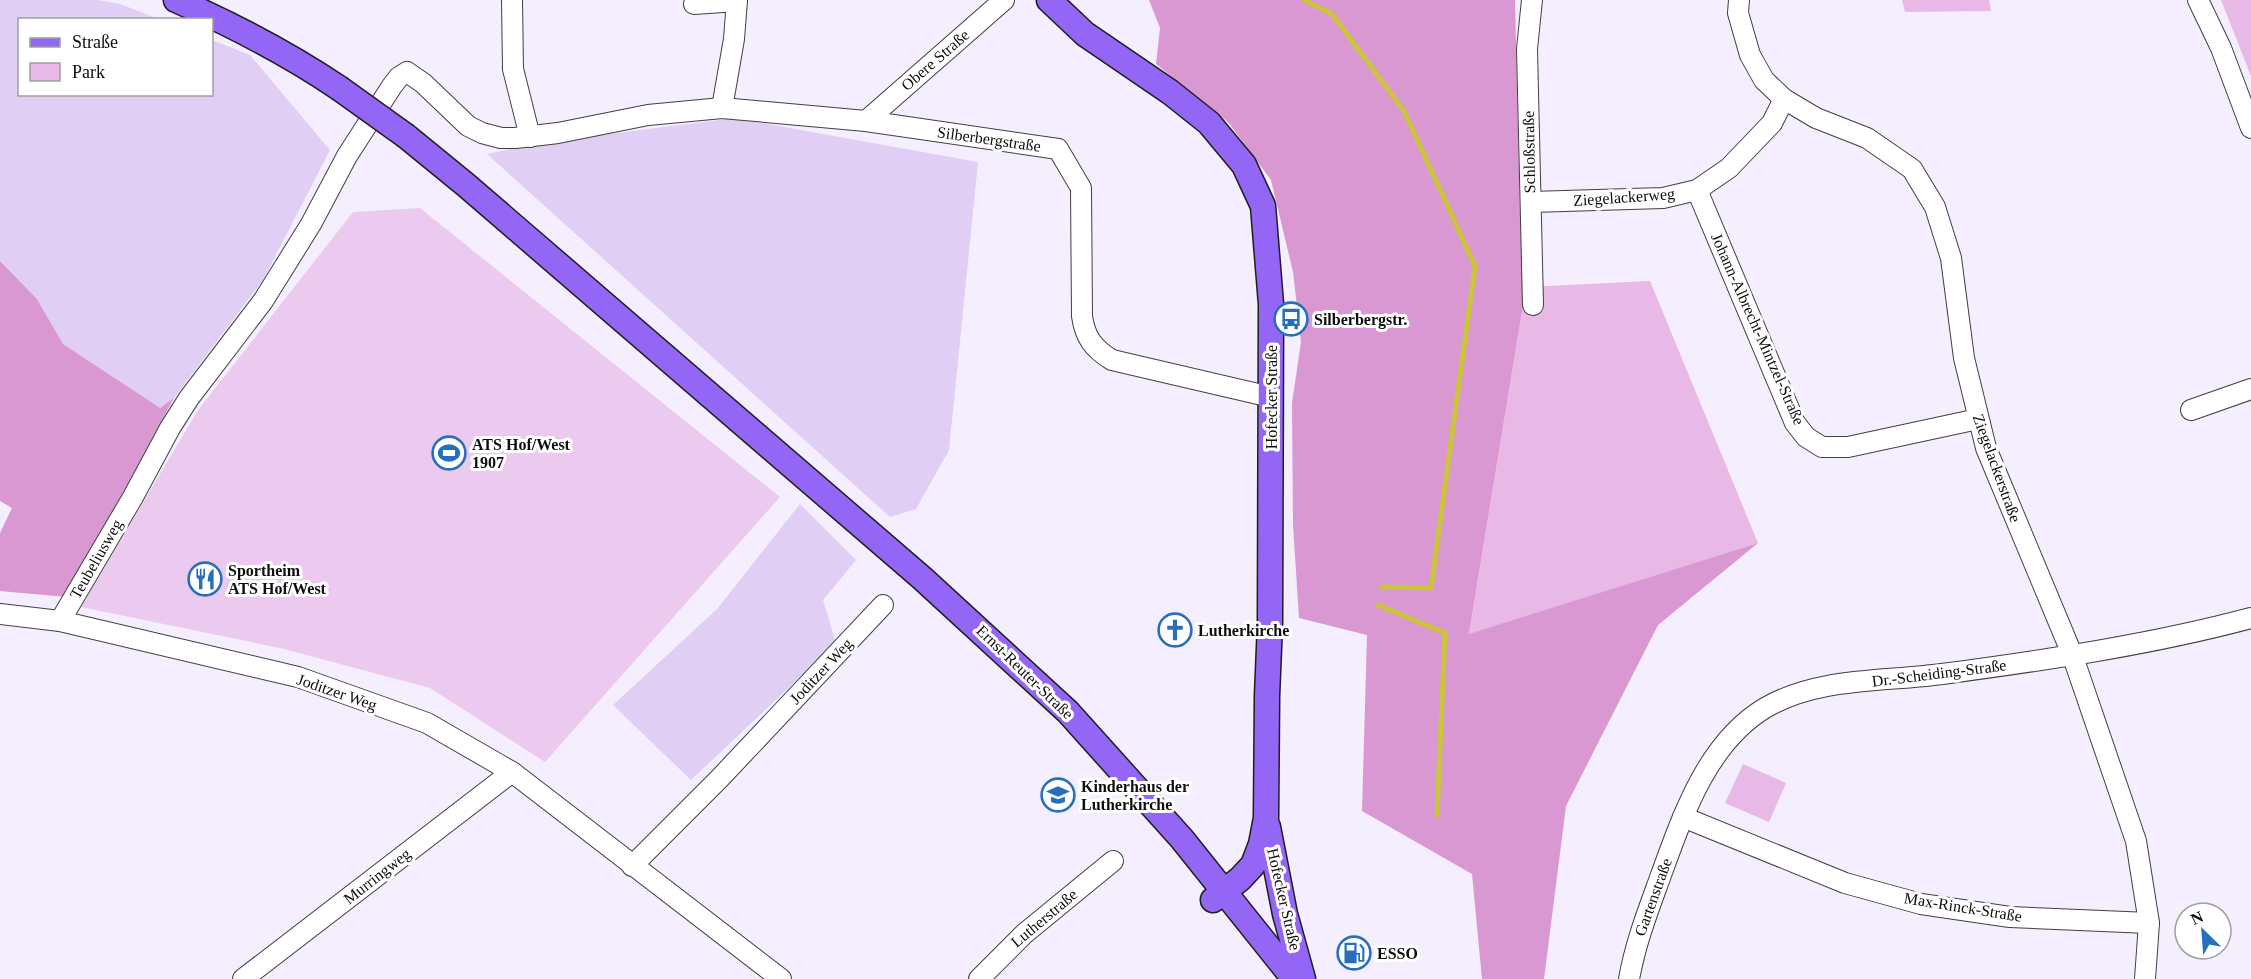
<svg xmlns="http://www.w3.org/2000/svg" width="2251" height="979" font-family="'Times New Roman',serif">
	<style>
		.farmland { fill: #e0cef4 }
		.green { fill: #e8b8e6 }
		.forest { fill: #d998d2 }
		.pitch { fill: #eccaf0 }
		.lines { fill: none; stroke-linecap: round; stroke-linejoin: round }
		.stream { stroke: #cbc53c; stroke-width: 5 }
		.minor-casing { stroke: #404040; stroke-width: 22 }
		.major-casing { stroke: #1e1e1e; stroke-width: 27 }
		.minor { stroke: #fff; stroke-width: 20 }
		.major { stroke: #9466f6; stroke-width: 24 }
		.major-bridge-casing { stroke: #1e1e1e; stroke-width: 27; stroke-linecap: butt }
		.major-bridge { stroke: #9466f6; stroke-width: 24 }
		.labels { text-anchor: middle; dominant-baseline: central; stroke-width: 6; stroke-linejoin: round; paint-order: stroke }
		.street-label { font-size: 16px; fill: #0d0d0d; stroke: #fff }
		.poi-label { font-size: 16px; font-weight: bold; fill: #0d0d0d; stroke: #fff; text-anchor: start }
	</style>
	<rect width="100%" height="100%" fill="#f4eeff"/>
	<g class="farmland">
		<path d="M 0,0 L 98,0 L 120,4 L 159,19 L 20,20 L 20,94 L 212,94 L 212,40 L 250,55 L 330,150 L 263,280 L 174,398 L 160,409 L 63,344 L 37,299 L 0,261 Z"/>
		<path d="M 735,118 L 978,162 L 949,450 L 916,509 L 890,517 L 487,154 L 538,143 Z"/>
		<path d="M 800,504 L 856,560 L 823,600 L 836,643 L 691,780 L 613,705 L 717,609 Z"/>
	</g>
	<g class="green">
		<path d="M 1902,0 L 1989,0 L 1991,11 L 1905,12 Z"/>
		<path d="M 2221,0 L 2251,0 L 2251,76 Z"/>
		<path d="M 1650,281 L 1758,543 L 1469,635 L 1526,287 Z"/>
		<path d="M 1743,764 L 1786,783 L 1769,822 L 1725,803 Z"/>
	</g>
	<g class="forest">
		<path d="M 1149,0 L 1515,0 L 1520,214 L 1526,287 L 1469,634 L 1758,543 L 1658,625 L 1566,806 L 1544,979 L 1482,979 L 1472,874 L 1362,811 L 1367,635 L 1299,618 L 1293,525 L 1292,403 L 1301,342 L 1293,272 L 1271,180 L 1228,122 L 1156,64 L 1160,28 Z"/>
		<path d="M 0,261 L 37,299 L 63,344 L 160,408 L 174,398 L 67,597 L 0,591 L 0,533 L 12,508 L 0,501 Z"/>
	</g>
	<path class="pitch" d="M 420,208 L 780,497 L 545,762 L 430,688 L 280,648 L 81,607 L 198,410 L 353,212 Z"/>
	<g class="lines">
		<g class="stream">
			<path d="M 1304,0 L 1332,14 L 1404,111 L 1475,266 L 1431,588 L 1382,587"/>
			<path d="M 1378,605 L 1445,633 L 1437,815"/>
		</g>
		<defs>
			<g id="minor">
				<path d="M 512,0 L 513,69 L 530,137"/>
				<path d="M 1532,0 L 1527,49 L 1533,305"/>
				<path d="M 1739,0 L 1738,13 L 1750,55 L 1764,80 L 1784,99 L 1816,118 L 1867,138 L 1912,169 L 1935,207 L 1951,258 L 1964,358 L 1986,448 L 2072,654 L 2136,841 L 2149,923 L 2145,979"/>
				<path d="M 2198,0 L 2221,48 L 2251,128"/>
				<path d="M 694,4 L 737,1"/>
				<path d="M 722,108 L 734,39 L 737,0"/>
				<path d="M 866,121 L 1004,0"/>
				<path d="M 1697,190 L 1795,423 L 1806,437 L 1822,447 L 1848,447 L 1978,419"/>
				<path d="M 1531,202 L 1663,198 L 1697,190 L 1729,168 L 1772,123 L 1784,99"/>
				<path d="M 2191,410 L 2251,389"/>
				<path d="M 0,614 L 60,621 L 298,677 L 427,723 L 512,772 L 781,979"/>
				<path d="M 60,621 L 133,497 L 170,428 L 189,398 L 263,301 L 311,224 L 347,156 L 392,86 L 399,77 L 407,72 L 423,83 L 468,126 L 482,133 L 501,138 L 515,138 L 558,133 L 648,115 L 722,108 L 866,121 L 1058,149 L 1081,188 L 1082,316 C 1085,338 1094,349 1112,360 L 1271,397"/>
				<path d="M 1683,817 L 1845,883 L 1921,904 L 2010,917 L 2149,923"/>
				<path d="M 632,866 L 720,778 L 883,605"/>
				<path d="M 243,979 L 512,772"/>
				<path d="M 979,979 L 1024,934 L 1113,861"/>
				<path d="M 1629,979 C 1636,941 1648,911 1661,875 C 1683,815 1707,743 1765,708 C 1818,677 1884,682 1942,674 C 2046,660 2150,645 2251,618"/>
			</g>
			<g id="major">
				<path d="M 176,0 C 233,25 287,53 339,88"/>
				<path d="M 1049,0 L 1085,34 L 1170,92 L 1209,123 L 1244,165 L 1263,206 L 1271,304 L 1270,623 L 1267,696 L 1266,818 L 1261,844 L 1253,865 L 1240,879 L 1213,900"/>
				<path d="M 406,136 L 466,185 L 922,578 L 1068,712 L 1182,839 L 1294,979"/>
				<path d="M 1268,827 L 1285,914 L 1303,979"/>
			</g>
		</defs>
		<use href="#minor" class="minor-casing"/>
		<use href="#major" class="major-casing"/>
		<use href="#minor" class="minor"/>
		<use href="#major" class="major"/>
		<defs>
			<path id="major-bridge" d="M 339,88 L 406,136"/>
		</defs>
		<use href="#major-bridge" class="major-bridge-casing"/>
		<use href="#major-bridge" class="major-bridge"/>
	</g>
	<defs>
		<symbol id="bus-ring" viewBox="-11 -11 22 22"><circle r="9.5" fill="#fff" stroke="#286fbb" stroke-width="1.5"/><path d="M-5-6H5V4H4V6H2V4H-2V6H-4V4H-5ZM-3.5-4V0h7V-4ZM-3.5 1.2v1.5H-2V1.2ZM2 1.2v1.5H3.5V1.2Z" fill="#286fbb"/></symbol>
		<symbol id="stadium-ring" viewBox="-11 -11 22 22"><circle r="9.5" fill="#fff" stroke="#286fbb" stroke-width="1.5"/><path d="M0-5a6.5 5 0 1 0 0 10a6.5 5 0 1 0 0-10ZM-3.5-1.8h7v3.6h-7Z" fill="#286fbb"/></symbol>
		<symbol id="restaurant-ring" viewBox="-11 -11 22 22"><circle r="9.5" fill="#fff" stroke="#286fbb" stroke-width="1.5"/><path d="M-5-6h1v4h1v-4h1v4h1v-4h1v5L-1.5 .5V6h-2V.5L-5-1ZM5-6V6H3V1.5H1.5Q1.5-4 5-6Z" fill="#286fbb"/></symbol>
		<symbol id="church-ring" viewBox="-11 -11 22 22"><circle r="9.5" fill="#fff" stroke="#286fbb" stroke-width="1.5"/><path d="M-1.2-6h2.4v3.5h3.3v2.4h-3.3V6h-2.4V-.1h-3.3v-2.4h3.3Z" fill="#286fbb"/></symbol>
		<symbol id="school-ring" viewBox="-11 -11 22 22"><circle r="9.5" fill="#fff" stroke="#286fbb" stroke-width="1.5"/><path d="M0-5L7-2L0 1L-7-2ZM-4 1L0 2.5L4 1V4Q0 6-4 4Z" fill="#286fbb"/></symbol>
		<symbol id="fuel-ring" viewBox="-11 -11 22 22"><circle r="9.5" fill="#fff" stroke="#286fbb" stroke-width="1.5"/><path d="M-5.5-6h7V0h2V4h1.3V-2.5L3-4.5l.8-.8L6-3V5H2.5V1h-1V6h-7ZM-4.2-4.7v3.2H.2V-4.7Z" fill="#286fbb"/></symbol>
	</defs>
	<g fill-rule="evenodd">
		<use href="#bus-ring" x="1272" y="300" width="38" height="38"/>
		<use href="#stadium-ring" x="430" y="434" width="38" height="38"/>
		<use href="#restaurant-ring" x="186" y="560" width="38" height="38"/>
		<use href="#church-ring" x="1156" y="611" width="38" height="38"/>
		<use href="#school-ring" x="1039" y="776" width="38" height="38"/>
		<use href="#fuel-ring" x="1335" y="934" width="38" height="38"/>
	</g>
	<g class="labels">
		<g class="street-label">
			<text transform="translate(935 60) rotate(-41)">Obere Straße</text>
			<text transform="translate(989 139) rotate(8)">Silberbergstraße</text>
			<text transform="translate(1529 152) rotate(-91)">Schloßstraße</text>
			<text transform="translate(1624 197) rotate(-4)">Ziegelackerweg</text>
			<text transform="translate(1758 329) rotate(66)">Johann-Albrecht-Mintzel-Straße</text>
			<text transform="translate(1271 397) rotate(-90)">Hofecker Straße</text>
			<text transform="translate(1997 468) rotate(70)">Ziegelackerstraße</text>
			<text transform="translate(96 559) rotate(-60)">Teubeliusweg</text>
			<text transform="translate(821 671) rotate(-47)">Joditzer Weg</text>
			<text transform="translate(1025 672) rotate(44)">Ernst-Reuter-Straße</text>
			<text transform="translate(1939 673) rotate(-7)">Dr.-Scheiding-Straße</text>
			<text transform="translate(337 692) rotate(19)">Joditzer Weg</text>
			<text transform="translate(377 876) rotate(-38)">Murringweg</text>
			<text transform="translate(1653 897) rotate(-70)">Gartenstraße</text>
			<text transform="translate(1284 899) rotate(77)">Hofecker Straße</text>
			<text transform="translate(1963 907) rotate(9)">Max-Rinck-Straße</text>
			<text transform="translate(1044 918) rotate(-40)">Lutherstraße</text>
		</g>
		<g class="poi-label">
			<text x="1314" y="319">Silberbergstr.</text>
			<text x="472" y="444">ATS Hof/West<tspan x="472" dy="18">1907</tspan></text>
			<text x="228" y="570">Sportheim<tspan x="228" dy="18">ATS Hof/West</tspan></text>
			<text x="1198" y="630">Lutherkirche</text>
			<text x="1081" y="786">Kinderhaus der<tspan x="1081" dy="18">Lutherkirche</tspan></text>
			<text x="1377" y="953">ESSO</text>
		</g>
	</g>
	<rect x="18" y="18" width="195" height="78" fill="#ffffff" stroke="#9e9e9e" stroke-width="1.5"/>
	<rect x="30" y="38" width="30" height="9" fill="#9466f6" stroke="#9e9e9e" stroke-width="1.5"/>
	<text x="72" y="48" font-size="18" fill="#0d0d0d">Straße</text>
	<rect x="30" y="63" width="30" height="18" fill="#e8b8e6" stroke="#9e9e9e" stroke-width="1.5"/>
	<text x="72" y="78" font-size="18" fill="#0d0d0d">Park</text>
	<g transform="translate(2203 931) rotate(335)"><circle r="28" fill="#ffffff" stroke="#9e9e9e" stroke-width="1.5"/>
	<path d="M0-4.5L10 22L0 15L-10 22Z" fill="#286fbb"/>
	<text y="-9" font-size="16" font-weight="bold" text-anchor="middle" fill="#0d0d0d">N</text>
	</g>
</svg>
